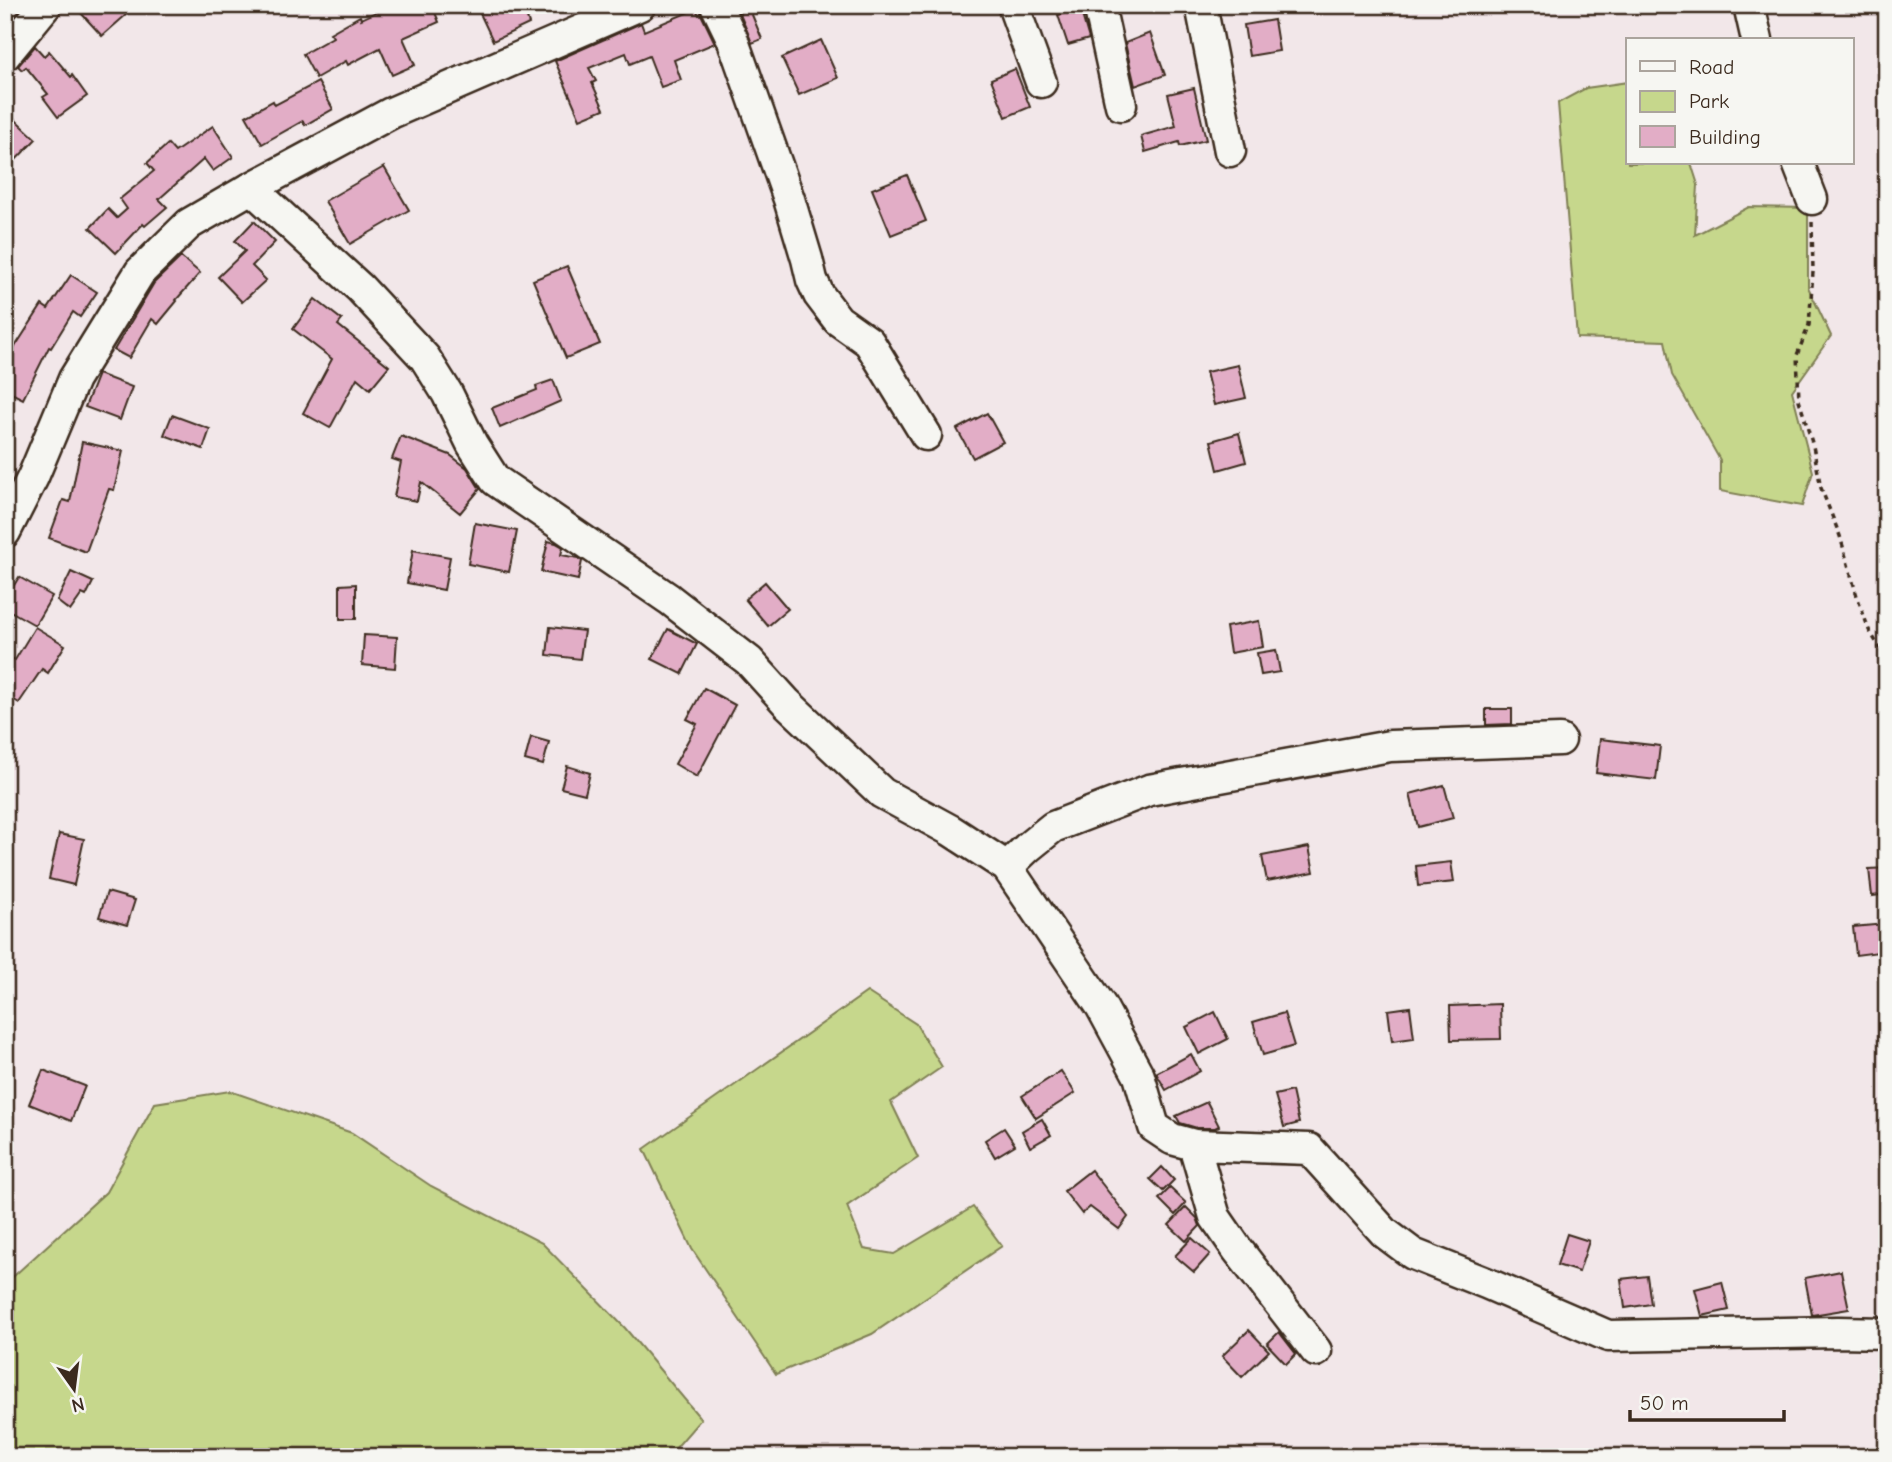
<svg xmlns="http://www.w3.org/2000/svg" width="1892" height="1462" font-family="'Comic Neue',sans-serif">
	<style>
		.green { fill: #c6d78c; stroke: #808055; stroke-width: 2 }
		.building { fill: #e2adc6; stroke: #3b2a1e; stroke-width: 2 }
		.lines { fill: none; stroke-linecap: round; stroke-linejoin: round }
		.minor-casing { stroke: #3b2a1e; stroke-width: 35 }
		.path { stroke: #3b2a1e; stroke-width: 3.5; stroke-dasharray: 5 5; stroke-linecap: butt }
		.minor { stroke: #f6f6f2; stroke-width: 30 }
	</style>
	<rect width="100%" height="100%" fill="#f2e7e9"/>
	<filter id="ink" filterUnits="userSpaceOnUse"><feTurbulence type="fractalNoise" baseFrequency=".0143" numOctaves="2"/><feDisplacementMap in="SourceGraphic" scale="14" xChannelSelector="R" yChannelSelector="G"/><feConvolveMatrix kernelMatrix="1 2 1 2 8 2 1 2 1" color-interpolation-filters="sRGB"/></filter>
	<g filter="url(#ink)">
		<g class="green">
			<path d="M 1628,82 L 1628,163 L 1691,163 L 1698,185 L 1695,235 L 1749,207 L 1808,208 L 1808,287 L 1831,336 L 1792,391 L 1813,472 L 1802,506 L 1720,491 L 1720,460 L 1672,375 L 1665,341 L 1577,338 L 1558,103 L 1586,88 Z"/>
			<path d="M 867,992 L 916,1024 L 942,1067 L 891,1102 L 918,1158 L 847,1206 L 864,1249 L 894,1254 L 973,1207 L 1002,1246 L 872,1334 L 776,1374 L 692,1249 L 644,1149 Z"/>
			<path d="M 230,1091 L 352,1133 L 431,1186 L 542,1243 L 625,1328 L 701,1419 L 668,1457 L 5,1457 L 5,1284 L 106,1192 L 155,1103 Z"/>
		</g>
		<g class="building">
			<path d="M 90,5 L 118,5 L 126,15 L 102,36 L 81,13 Z"/>
			<path d="M 391,5 L 432,5 L 439,22 L 403,38 L 415,65 L 392,75 L 380,48 L 348,65 L 346,61 L 316,78 L 303,54 L 333,37 L 330,33 L 360,16 L 361,19 Z"/>
			<path d="M 476,5 L 556,5 L 557,7 L 527,18 L 529,24 L 493,41 Z"/>
			<path d="M 736,5 L 748,5 L 762,39 L 752,43 Z"/>
			<path d="M 1080,8 L 1089,39 L 1068,45 L 1058,15 Z"/>
			<path d="M 696,9 L 699,15 L 701,14 L 715,43 L 674,60 L 681,80 L 661,87 L 649,56 L 630,64 L 626,53 L 589,68 L 596,81 L 592,83 L 604,109 L 580,119 L 555,61 L 641,23 L 644,31 Z"/>
			<path d="M 1274,20 L 1279,51 L 1249,56 L 1244,25 Z"/>
			<path d="M 1150,33 L 1165,75 L 1135,86 L 1125,43 Z"/>
			<path d="M 821,40 L 838,78 L 799,95 L 782,58 Z"/>
			<path d="M 35,46 L 44,56 L 49,51 L 71,77 L 72,75 L 87,96 L 58,117 L 43,97 L 48,94 L 26,67 L 22,70 L 18,66 Z"/>
			<path d="M 1015,69 L 1030,107 L 1006,117 L 991,79 Z"/>
			<path d="M 318,82 L 333,109 L 305,125 L 303,121 L 262,144 L 246,116 L 273,101 L 275,105 Z"/>
			<path d="M 1194,88 L 1206,140 L 1180,146 L 1179,142 L 1145,152 L 1141,136 L 1176,126 L 1168,94 Z"/>
			<path d="M 5,110 L 36,139 L 5,171 Z"/>
			<path d="M 213,126 L 233,157 L 213,171 L 204,159 L 159,199 L 167,207 L 145,226 L 143,224 L 116,253 L 90,228 L 108,209 L 117,218 L 127,209 L 120,199 L 154,171 L 147,163 L 168,144 L 175,152 Z"/>
			<path d="M 384,167 L 409,210 L 350,244 L 325,201 Z"/>
			<path d="M 907,175 L 926,221 L 891,235 L 872,189 Z"/>
			<path d="M 254,221 L 275,242 L 252,266 L 266,280 L 242,302 L 218,277 L 245,251 L 235,241 Z"/>
			<path d="M 181,257 L 200,273 L 176,300 L 177,301 L 158,324 L 152,319 L 129,358 L 114,350 L 154,283 Z"/>
			<path d="M 567,266 L 600,344 L 566,358 L 533,280 Z"/>
			<path d="M 71,275 L 97,292 L 80,317 L 73,312 L 51,348 L 49,347 L 23,399 L 5,390 L 5,350 L 11,353 L 42,305 L 48,309 Z"/>
			<path d="M 315,299 L 342,320 L 338,325 L 389,366 L 370,389 L 357,378 L 330,428 L 303,413 L 332,359 L 293,329 Z"/>
			<path d="M 1238,365 L 1246,398 L 1214,405 L 1206,372 Z"/>
			<path d="M 98,374 L 132,387 L 120,420 L 85,407 Z"/>
			<path d="M 553,380 L 561,401 L 500,428 L 492,408 L 537,390 L 536,386 Z"/>
			<path d="M 987,413 L 1003,442 L 973,458 L 957,429 Z"/>
			<path d="M 172,415 L 210,429 L 203,449 L 164,435 Z"/>
			<path d="M 1239,433 L 1246,462 L 1218,470 L 1211,441 Z"/>
			<path d="M 401,436 L 450,455 L 467,468 L 480,489 L 460,513 L 421,482 L 417,501 L 394,497 L 401,462 L 392,459 Z"/>
			<path d="M 82,442 L 123,451 L 114,490 L 109,489 L 86,552 L 49,538 L 63,500 L 70,502 Z"/>
			<path d="M 475,523 L 517,531 L 509,572 L 468,564 Z"/>
			<path d="M 548,541 L 556,543 L 563,547 L 561,555 L 579,558 L 582,561 L 578,580 L 541,572 Z"/>
			<path d="M 413,550 L 450,557 L 444,590 L 407,583 Z"/>
			<path d="M 71,572 L 93,582 L 86,596 L 82,594 L 70,611 L 57,601 Z"/>
			<path d="M 19,577 L 52,596 L 35,625 L 5,608 L 5,600 Z"/>
			<path d="M 765,582 L 788,609 L 768,626 L 745,599 Z"/>
			<path d="M 356,584 L 356,619 L 340,619 L 340,585 Z"/>
			<path d="M 1259,621 L 1263,647 L 1230,653 L 1226,627 Z"/>
			<path d="M 35,627 L 65,645 L 48,673 L 42,669 L 19,703 L 5,694 L 5,654 L 15,660 Z"/>
			<path d="M 550,627 L 584,631 L 580,659 L 547,655 Z"/>
			<path d="M 668,629 L 697,644 L 682,674 L 652,659 Z"/>
			<path d="M 364,635 L 397,637 L 395,668 L 362,665 Z"/>
			<path d="M 1276,650 L 1280,672 L 1261,675 L 1257,653 Z"/>
			<path d="M 704,688 L 735,705 L 697,777 L 675,764 L 697,724 L 687,719 Z"/>
			<path d="M 1486,709 L 1512,709 L 1512,724 L 1486,725 Z"/>
			<path d="M 531,737 L 549,742 L 543,765 L 525,760 Z"/>
			<path d="M 1600,739 L 1660,746 L 1656,780 L 1596,773 Z"/>
			<path d="M 567,766 L 590,773 L 585,794 L 561,788 Z"/>
			<path d="M 1444,785 L 1453,818 L 1418,827 L 1410,794 Z"/>
			<path d="M 59,834 L 84,839 L 74,885 L 49,879 Z"/>
			<path d="M 1309,847 L 1314,872 L 1267,881 L 1262,856 Z"/>
			<path d="M 1451,862 L 1454,882 L 1418,886 L 1416,866 Z"/>
			<path d="M 1887,868 L 1887,894 L 1872,896 L 1869,869 Z"/>
			<path d="M 107,892 L 135,900 L 127,925 L 99,917 Z"/>
			<path d="M 1885,924 L 1887,951 L 1856,955 L 1853,927 Z"/>
			<path d="M 1500,1004 L 1501,1039 L 1451,1040 L 1450,1006 Z"/>
			<path d="M 1410,1007 L 1414,1038 L 1392,1041 L 1388,1010 Z"/>
			<path d="M 1215,1012 L 1228,1039 L 1199,1054 L 1186,1027 Z"/>
			<path d="M 1284,1013 L 1294,1046 L 1263,1055 L 1253,1022 Z"/>
			<path d="M 1191,1054 L 1200,1071 L 1166,1090 L 1156,1073 Z"/>
			<path d="M 43,1070 L 85,1086 L 71,1121 L 29,1104 Z"/>
			<path d="M 1061,1071 L 1075,1093 L 1036,1118 L 1022,1096 Z"/>
			<path d="M 1292,1091 L 1299,1123 L 1284,1127 L 1275,1095 Z"/>
			<path d="M 1207,1102 L 1219,1126 L 1215,1128 L 1197,1128 L 1180,1123 L 1176,1116 Z"/>
			<path d="M 1042,1119 L 1051,1135 L 1030,1147 L 1022,1131 Z"/>
			<path d="M 1004,1128 L 1015,1145 L 995,1157 L 985,1140 Z"/>
			<path d="M 1162,1167 L 1174,1180 L 1163,1191 L 1150,1179 Z"/>
			<path d="M 1091,1170 L 1128,1217 L 1119,1229 L 1090,1207 L 1082,1214 L 1064,1191 Z"/>
			<path d="M 1170,1188 L 1186,1203 L 1175,1215 L 1159,1199 Z"/>
			<path d="M 1186,1207 L 1197,1218 L 1200,1226 L 1186,1241 L 1169,1225 Z"/>
			<path d="M 1567,1234 L 1589,1241 L 1579,1272 L 1557,1265 Z"/>
			<path d="M 1192,1238 L 1210,1254 L 1194,1272 L 1175,1256 Z"/>
			<path d="M 1841,1271 L 1849,1309 L 1812,1315 L 1805,1278 Z"/>
			<path d="M 1647,1276 L 1651,1304 L 1625,1308 L 1621,1279 Z"/>
			<path d="M 1722,1282 L 1729,1310 L 1702,1316 L 1695,1289 Z"/>
			<path d="M 1249,1330 L 1269,1351 L 1242,1377 L 1222,1356 Z"/>
			<path d="M 1279,1332 L 1296,1354 L 1286,1364 L 1267,1344 Z"/>
		</g>
		<g class="lines">
			<defs>
				<g id="minor">
					<path d="M 716,5 L 732,38 L 789,199 L 807,259 L 812,280 L 819,295 L 838,320 L 869,342 L 926,435"/>
					<path d="M 1013,5 L 1041,82"/>
					<path d="M 1099,5 L 1121,105"/>
					<path d="M 1201,5 L 1230,151"/>
					<path d="M 1749,5 L 1757,40"/>
					<path d="M 5,55 L 46,5"/>
					<path d="M 1798,163 L 1812,199"/>
					<path d="M 251,188 L 360,288 L 425,358 L 447,393 L 472,444 L 495,480 L 669,599 L 749,661 L 787,703 L 882,793 L 950,830 L 1007,867 L 1101,1006 L 1139,1076 L 1154,1127 L 1172,1139 L 1194,1145 L 1309,1149 L 1385,1233 L 1413,1254 L 1486,1283 L 1608,1336 L 1838,1332 L 1887,1333"/>
					<path d="M 5,532 L 33,477 L 74,379 L 140,272 L 189,224 L 251,188 L 391,113 L 640,5"/>
					<path d="M 1007,867 L 1027,848 L 1053,827 L 1149,790 L 1390,746 L 1560,740"/>
					<path d="M 1194,1145 L 1215,1217 L 1237,1249 L 1316,1351"/>
				</g>
			</defs>
			<use href="#minor" class="minor-casing"/>
			<path class="path" d="M 1812,222 L 1813,272 L 1809,325 L 1797,355 L 1799,400 L 1813,446 L 1821,488 L 1840,536 L 1857,596 L 1869,630 L 1887,660"/>
			<use href="#minor" class="minor"/>
		</g>
	</g>
	<rect width="1892" height="1462" fill="none" stroke="#f6f6f2" stroke-width="28"/>
	<rect x="14" y="14" width="1864" height="1434" fill="none" stroke="#3b2a1e" stroke-width="2.5" filter="url(#ink)"/>
	<rect x="1626" y="38" width="228" height="126" fill="#f6f6f2" stroke="#aba49d" stroke-width="2"/>
	<rect x="1640" y="61" width="35" height="10" fill="#f6f6f2" stroke="#aba49d" stroke-width="2"/>
	<text x="1689" y="74" font-size="21" fill="#3b2a1e">Road</text>
	<rect x="1640" y="91" width="35" height="21" fill="#c6d78c" stroke="#aba49d" stroke-width="2"/>
	<text x="1689" y="108" font-size="21" fill="#3b2a1e">Park</text>
	<rect x="1640" y="126" width="35" height="21" fill="#e2adc6" stroke="#aba49d" stroke-width="2"/>
	<text x="1689" y="144" font-size="21" fill="#3b2a1e">Building</text>
	<g transform="translate(74 1389) rotate(166)" stroke="#f6f6f2" stroke-width="5" paint-order="stroke">
	<path d="M0-5L12 26L0 18L-12 26Z" fill="#3b2a1e"/>
	<text y="-10" font-size="19" font-weight="bold" text-anchor="middle" fill="#3b2a1e">N</text>
	</g>
	<path d="M1630 1410v10h154v-10" fill="none" stroke="#3b2a1e" stroke-width="3.5"/>
	<text x="1640" y="1410" font-size="21" fill="#3b2a1e" stroke="#f6f6f2" stroke-width="5" paint-order="stroke">50 m</text>
</svg>
